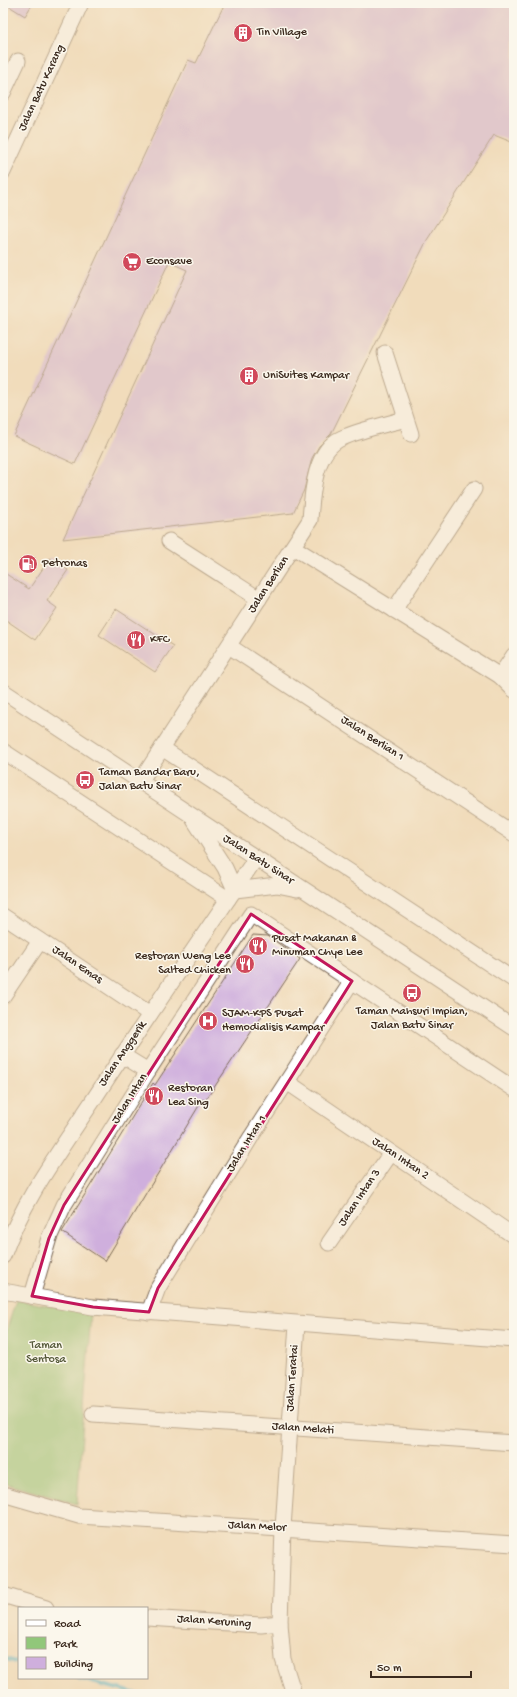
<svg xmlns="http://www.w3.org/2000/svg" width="517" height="1697" font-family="'Gochi Hand',sans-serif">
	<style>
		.green { fill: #91c77a; stroke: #66784c }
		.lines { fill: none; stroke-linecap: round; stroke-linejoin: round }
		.stream { stroke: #4bb0ca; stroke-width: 4 }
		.building { fill: #cfafdd }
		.minor-casing { stroke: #7b6855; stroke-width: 17 }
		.minor { stroke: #fff; stroke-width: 15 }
		.marked { fill: none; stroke: #c2185b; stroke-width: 3; stroke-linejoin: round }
		.labels { text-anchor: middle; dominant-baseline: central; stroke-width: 3; stroke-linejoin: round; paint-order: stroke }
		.poi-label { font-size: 12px; fill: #3b2a1e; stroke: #fbf7ec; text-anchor: start }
		.street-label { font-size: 12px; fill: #3b2a1e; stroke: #fbf7ec }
		.park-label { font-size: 12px; fill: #55593a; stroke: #fbf7ec }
	</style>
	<rect width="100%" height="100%" fill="#fbf7ec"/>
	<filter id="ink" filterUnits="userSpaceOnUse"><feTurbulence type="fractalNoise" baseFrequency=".025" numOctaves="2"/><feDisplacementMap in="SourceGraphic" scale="8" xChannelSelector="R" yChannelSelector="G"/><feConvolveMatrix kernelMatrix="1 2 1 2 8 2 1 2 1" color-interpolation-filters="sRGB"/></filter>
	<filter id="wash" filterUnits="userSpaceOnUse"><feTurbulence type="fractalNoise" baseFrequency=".012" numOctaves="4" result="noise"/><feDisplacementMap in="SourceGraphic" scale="16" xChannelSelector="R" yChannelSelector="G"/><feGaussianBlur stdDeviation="0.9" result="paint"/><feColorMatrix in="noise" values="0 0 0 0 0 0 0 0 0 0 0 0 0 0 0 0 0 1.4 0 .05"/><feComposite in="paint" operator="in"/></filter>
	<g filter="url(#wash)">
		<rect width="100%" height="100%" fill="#f1dcbb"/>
		<path class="green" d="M 16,1300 L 91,1313 L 77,1504 L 3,1483 L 3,1341 Z"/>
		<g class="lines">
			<g class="stream">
				<path d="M 3,1658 L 19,1663"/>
				<path d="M 77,1678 L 137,1694"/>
			</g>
		</g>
		<g id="blocks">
			<g class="building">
				<path d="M 4,3 L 33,3 L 25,16 Z"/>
				<path d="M 225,3 L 514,3 L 514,143 L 494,135 L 427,240 L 331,434 L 319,446 L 312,458 L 304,490 L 293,513 L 63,539 L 187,270 L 169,262 L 75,464 L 14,436 L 188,60 L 196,63 Z"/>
				<path d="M 50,558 L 68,570 L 47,601 L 57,608 L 35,640 L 3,618 L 3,572 L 29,589 Z"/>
				<path d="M 116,609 L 173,646 L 155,672 L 99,635 Z"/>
				<path d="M 253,935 L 268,936 L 300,959 L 205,1101 L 203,1099 L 105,1261 L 62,1232 L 153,1083 L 155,1085 Z"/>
			</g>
		</g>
	</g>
	<g filter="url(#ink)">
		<use href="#blocks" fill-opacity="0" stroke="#7b6855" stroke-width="1"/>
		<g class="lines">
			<defs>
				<g id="minor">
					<path d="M 3,93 L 18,61"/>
					<path d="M 3,172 L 81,3"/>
					<path d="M 385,353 L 411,434"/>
					<path d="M 169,541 L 259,599"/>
					<path d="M 293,547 L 500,676 L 514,690"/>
					<path d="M 394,610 L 474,489"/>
					<path d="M 229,646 L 514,834"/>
					<path d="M 500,676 L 514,655"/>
					<path d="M 3,691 L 514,1028"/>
					<path d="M 162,748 L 514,980"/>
					<path d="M 3,751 L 228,899"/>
					<path d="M 140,782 L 310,520 C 312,494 314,450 342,438 C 362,429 385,425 405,419"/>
					<path d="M 194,820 L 225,868 L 235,890"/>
					<path d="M 235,890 L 277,885 L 297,889"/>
					<path d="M 3,916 L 150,1014"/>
					<path d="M 3,996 L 40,941"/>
					<path d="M 122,1055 L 148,1071"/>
					<path d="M 287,1082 L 514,1236"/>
					<path d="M 329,1243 L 391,1153"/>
					<path d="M 3,1256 C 23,1200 59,1152 92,1102 C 145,1020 201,939 256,858"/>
					<path d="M 3,1291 L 93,1307 L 514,1340"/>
					<path d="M 32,1296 L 49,1238 L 64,1205 L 148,1071 L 251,914 L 514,1089"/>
					<path d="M 149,1312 L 158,1288 L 251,1137 L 352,981"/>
					<path d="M 93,1414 L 514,1443"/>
					<path d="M 3,1494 L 79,1516 L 514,1544"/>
					<path d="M 3,1595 L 46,1608"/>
					<path d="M 147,1618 L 261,1625 L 280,1623"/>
					<path d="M 294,1694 L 283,1659 L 280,1623 L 283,1528 L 297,1324"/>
				</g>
			</defs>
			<use href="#minor" class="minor-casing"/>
			<use href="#minor" class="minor"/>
		</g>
	</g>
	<path d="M0 0H517V1697H0ZM 251,914 L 352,981 L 158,1288 L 149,1312 L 93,1307 L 32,1296 L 49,1238 L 64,1205 Z" fill="#f1dcbb" fill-opacity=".55" fill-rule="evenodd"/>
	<path class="marked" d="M 251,914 L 352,981 L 158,1288 L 149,1312 L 93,1307 L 32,1296 L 49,1238 L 64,1205 Z"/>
	<defs>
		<symbol id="building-disc" viewBox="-11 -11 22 22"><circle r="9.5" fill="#d1495b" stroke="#fbf7ec"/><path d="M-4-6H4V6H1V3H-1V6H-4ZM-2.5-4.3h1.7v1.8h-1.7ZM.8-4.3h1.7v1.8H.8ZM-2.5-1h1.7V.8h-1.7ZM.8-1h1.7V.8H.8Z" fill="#fff"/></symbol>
		<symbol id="supermarket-disc" viewBox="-11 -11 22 22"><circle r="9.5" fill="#d1495b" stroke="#fbf7ec"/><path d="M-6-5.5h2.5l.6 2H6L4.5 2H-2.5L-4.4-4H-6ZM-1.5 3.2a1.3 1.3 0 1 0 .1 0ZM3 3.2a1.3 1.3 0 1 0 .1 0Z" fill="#fff"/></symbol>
		<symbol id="fuel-disc" viewBox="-11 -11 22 22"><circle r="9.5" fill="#d1495b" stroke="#fbf7ec"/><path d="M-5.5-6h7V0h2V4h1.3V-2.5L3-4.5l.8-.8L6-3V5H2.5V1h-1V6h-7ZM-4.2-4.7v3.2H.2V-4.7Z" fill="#fff"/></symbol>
		<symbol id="restaurant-disc" viewBox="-11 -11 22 22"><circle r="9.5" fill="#d1495b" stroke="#fbf7ec"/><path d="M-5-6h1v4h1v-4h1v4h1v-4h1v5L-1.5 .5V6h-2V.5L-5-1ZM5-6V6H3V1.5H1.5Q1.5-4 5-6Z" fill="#fff"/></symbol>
		<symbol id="bus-disc" viewBox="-11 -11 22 22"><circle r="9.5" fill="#d1495b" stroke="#fbf7ec"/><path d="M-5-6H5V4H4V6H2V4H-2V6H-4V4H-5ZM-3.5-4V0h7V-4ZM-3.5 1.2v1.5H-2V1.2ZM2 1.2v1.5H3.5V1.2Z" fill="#fff"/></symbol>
		<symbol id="hospital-disc" viewBox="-11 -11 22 22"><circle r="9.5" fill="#d1495b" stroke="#fbf7ec"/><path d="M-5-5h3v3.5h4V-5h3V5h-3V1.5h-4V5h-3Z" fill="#fff"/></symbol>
	</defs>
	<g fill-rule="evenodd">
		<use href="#building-disc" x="232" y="22" width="22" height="22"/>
		<use href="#supermarket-disc" x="121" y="251" width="22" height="22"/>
		<use href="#building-disc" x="238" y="365" width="22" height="22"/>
		<use href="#fuel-disc" x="17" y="553" width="22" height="22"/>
		<use href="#restaurant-disc" x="125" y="629" width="22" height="22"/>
		<use href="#bus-disc" x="74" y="769" width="22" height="22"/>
		<use href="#restaurant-disc" x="247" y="935" width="22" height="22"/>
		<use href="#restaurant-disc" x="234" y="953" width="22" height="22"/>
		<use href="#bus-disc" x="401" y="982" width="22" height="22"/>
		<use href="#hospital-disc" x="197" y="1010" width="22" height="22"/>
		<use href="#restaurant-disc" x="143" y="1085" width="22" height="22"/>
	</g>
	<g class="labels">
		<g class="poi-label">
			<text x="257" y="33">Tin Village</text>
			<text x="146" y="262">Econsave</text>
			<text x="263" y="376">UniSuites Kampar</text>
			<text x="42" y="564">Petronas</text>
			<text x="150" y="640">KFC</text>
			<text x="99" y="773">Taman Bandar Baru,<tspan x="99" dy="14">Jalan Batu Sinar</tspan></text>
			<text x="272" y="939">Pusat Makanan &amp;<tspan x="272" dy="14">Minuman Chye Lee</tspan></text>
			<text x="231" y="957" text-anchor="end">Restoran Weng Lee<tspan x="231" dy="14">Salted Chicken</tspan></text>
			<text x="412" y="1012" text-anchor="middle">Taman Mahsuri Impian,<tspan x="412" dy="14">Jalan Batu Sinar</tspan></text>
			<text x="222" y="1014">SJAM-KPS Pusat<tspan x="222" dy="14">Hemodialisis Kampar</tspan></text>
			<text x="168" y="1089">Restoran<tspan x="168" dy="14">Lea Sing</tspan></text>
		</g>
		<g class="street-label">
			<text transform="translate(42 88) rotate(-65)">Jalan Batu Karang</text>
			<text transform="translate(269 585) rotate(-57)">Jalan Berlian</text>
			<text transform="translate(372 739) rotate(33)">Jalan Berlian 1</text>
			<text transform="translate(258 860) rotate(33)">Jalan Batu Sinar</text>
			<text transform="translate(77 965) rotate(34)">Jalan Emas</text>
			<text transform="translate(123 1054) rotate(-56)">Jalan Anggerik</text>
			<text transform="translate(130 1099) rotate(-58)">Jalan Intan</text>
			<text transform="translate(247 1144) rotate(-58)">Jalan Intan 1</text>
			<text transform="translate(400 1159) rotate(34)">Jalan Intan 2</text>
			<text transform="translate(360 1198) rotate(-56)">Jalan Intan 3</text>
			<text transform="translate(293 1378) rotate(-86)">Jalan Teratai</text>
			<text transform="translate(303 1429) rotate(4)">Jalan Melati</text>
			<text transform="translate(257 1527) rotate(3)">Jalan Melor</text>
			<text transform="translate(214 1622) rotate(4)">Jalan Keruning</text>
		</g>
		<g class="park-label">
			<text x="46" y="1346">Taman<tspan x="46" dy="14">Sentosa</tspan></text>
		</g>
	</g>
	<rect width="517" height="1697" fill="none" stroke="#fbf7ec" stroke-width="16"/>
	<rect x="18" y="1607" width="130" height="72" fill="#fbf7ec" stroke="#aea59a"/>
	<rect x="26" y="1620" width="20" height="6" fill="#ffffff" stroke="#aea59a"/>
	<text x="54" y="1627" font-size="12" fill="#3b2a1e">Road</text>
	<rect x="26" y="1637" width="20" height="12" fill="#91c77a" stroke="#aea59a"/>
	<text x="54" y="1647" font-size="12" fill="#3b2a1e">Park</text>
	<rect x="26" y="1657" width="20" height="12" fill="#cfafdd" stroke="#aea59a"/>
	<text x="54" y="1667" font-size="12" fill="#3b2a1e">Building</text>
	<path d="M371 1671v6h100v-6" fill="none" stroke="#3b2a1e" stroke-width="2"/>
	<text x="377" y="1671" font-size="12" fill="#3b2a1e" stroke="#fbf7ec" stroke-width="3" paint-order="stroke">50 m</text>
</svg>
